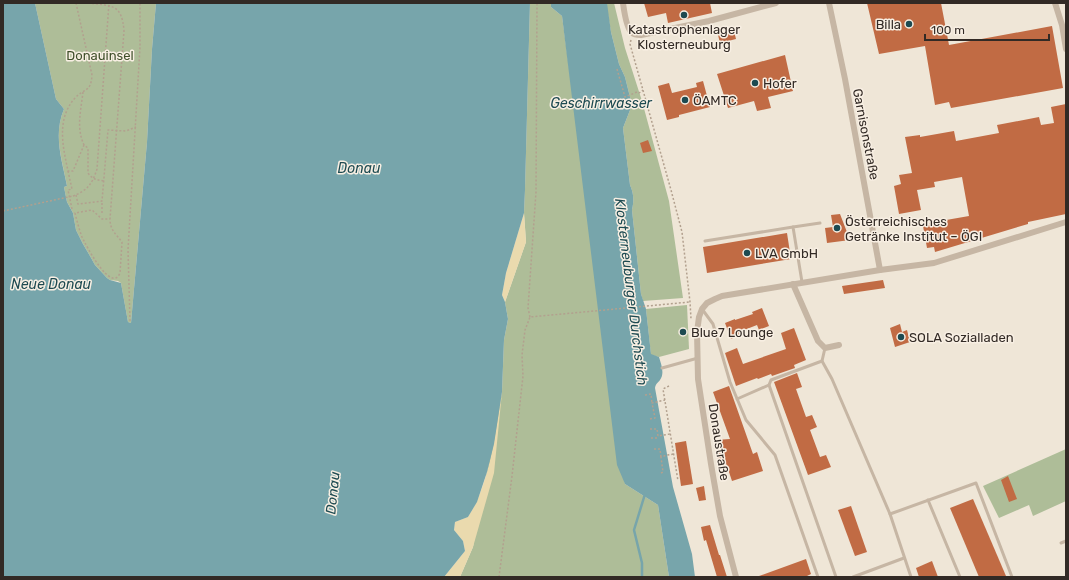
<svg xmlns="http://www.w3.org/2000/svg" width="1069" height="580" font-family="Rubik,sans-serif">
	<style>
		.green { fill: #aebd98 }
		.sand { fill: #eadaae }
		.water { fill: #77a5ab }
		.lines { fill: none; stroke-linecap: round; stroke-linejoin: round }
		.stream { stroke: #77a5ab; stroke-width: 2.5 }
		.building { fill: #c16b44 }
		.path { stroke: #b2a08e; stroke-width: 1.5; stroke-dasharray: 2 2; stroke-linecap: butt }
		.lane { stroke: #c6b6a4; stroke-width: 3 }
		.street { stroke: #c6b6a4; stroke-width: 6 }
		.path-bridge { stroke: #b2a08e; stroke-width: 1.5; stroke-dasharray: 2 2; stroke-linecap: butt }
		.poi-dot { fill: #1d4a51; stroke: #f8efe3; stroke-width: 1.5 }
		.labels { text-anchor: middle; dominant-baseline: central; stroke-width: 3; stroke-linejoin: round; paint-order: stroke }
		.poi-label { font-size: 13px; fill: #322a25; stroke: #f8efe3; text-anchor: start }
		.park-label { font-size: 13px; fill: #3f4f2a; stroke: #f8efe3 }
		.street-label { font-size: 13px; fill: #322a25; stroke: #f8efe3 }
		.water-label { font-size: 14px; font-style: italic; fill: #1d4a51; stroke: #f8efe3 }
	</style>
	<rect width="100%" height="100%" fill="#efe6d7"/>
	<g class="green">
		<path d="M 35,3 L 156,3 L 152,49 L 147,142 L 131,323 L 128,322 L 121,283 L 118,281 L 110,280 L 107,278 L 95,265 L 90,256 L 83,244 L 76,230 L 73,213 L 67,202 L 64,187 L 67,186 C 62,159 53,135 64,109 L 56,99 Z"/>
		<path d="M 530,3 L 551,3 L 551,7 L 562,16 L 625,484 L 658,505 L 669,577 L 460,577 L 473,547 L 502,392 L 504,340 L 508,319 L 505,302 L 526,242 L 524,213 L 525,189 Z"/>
		<path d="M 606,3 L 614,3 L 625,48 L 642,101 L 669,201 L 683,298 L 643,301 L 641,294 L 632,210 C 634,201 634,194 630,185 L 623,128 L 632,105 L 625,77 L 619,64 L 611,32 Z"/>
		<path d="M 687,305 L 689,349 L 659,357 L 651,355 L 646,309 Z"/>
		<path d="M 1066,449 L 1066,501 L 1033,516 L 1029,505 L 999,518 L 983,486 Z"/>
	</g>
	<g class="sand">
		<path d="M 524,213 L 526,242 L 505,302 L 502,295 L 506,273 Z"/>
		<path d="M 502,392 L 494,473 L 473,547 L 460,577 L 444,577 L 465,551 L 463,541 L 454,530 L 455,522 L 468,517 C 471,512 474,507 477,501 C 492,466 496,429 502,392 Z"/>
	</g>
	<g class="water">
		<path d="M 3,3 L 35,3 L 56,99 L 64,109 C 53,135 62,160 67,186 L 64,187 L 67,202 L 73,213 L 76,230 L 83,244 L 90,256 L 95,265 L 107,278 L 110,280 L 121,283 L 128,322 L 131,323 L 147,142 L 152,49 L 156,3 L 530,3 L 525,190 L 524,213 L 506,273 L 502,295 L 505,302 L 508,319 L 504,340 L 502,392 L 494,444 L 487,472 L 477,502 L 468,517 L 455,522 L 454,530 L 463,541 L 465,551 L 444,577 L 3,577 Z"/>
		<path d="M 551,3 L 607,3 L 611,32 L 619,64 L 625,77 L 632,105 L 623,128 L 630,185 C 634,194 634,201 632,210 L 641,294 L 646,309 L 651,354 L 659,357 C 661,364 665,373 660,380 C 658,383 656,383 655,388 L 673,487 L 692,554 L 695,577 L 669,577 L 658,505 L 625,484 L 617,465 L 562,16 L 551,7 Z"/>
	</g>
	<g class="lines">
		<path class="stream" d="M 642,577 L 642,563 L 634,530 L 645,494"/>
	</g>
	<g class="building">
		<path d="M 644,3 L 710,3 L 712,13 L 668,23 L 666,13 L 648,17 Z"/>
		<path d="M 867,3 L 941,3 L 949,45 L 1052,26 L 1063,88 L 951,108 L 949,102 L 935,105 L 925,46 L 879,54 Z"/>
		<path d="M 734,31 L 736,39 L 720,43 L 718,35 Z"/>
		<path d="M 785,55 L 793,91 L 768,97 L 771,108 L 757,111 L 754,101 L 728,108 L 717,74 Z"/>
		<path d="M 703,81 L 710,107 L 679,115 L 679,117 L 667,120 L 658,86 L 669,83 L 672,93 L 697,87 L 696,83 Z"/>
		<path d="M 1066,104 L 1066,214 L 1028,222 L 1028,224 L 935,252 L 934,247 L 927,248 L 923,226 L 930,225 L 929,223 L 969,216 L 962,177 L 934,182 L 935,187 L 917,190 L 921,210 L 899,214 L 894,186 L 901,184 L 899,175 L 912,173 L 905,137 L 920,135 L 920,137 L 954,131 L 956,141 L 999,133 L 997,125 L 1039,117 L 1041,125 L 1054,123 L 1051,107 Z"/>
		<path d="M 648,140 L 652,151 L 643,153 L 640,143 Z"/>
		<path d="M 840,214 L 850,240 L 827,243 L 825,228 L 833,227 L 831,215 Z"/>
		<path d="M 787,233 L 791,259 L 707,273 L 703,247 Z"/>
		<path d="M 883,280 L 885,288 L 844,294 L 842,286 Z"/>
		<path d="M 762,308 L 769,326 L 759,330 L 757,325 L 739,332 L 741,335 L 731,339 L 725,323 L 735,319 L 735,320 L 753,314 L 752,312 Z"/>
		<path d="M 900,324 L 902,332 L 907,330 L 910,342 L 895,347 L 890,328 Z"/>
		<path d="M 794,328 L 806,360 L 794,365 L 795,368 L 772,376 L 771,374 L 758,379 L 757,378 L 736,386 L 725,353 L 737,348 L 743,364 L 786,349 L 781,333 Z"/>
		<path d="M 797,373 L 802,387 L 796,389 L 806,417 L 812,415 L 817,427 L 810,430 L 820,457 L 826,455 L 831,467 L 808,475 L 774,382 Z"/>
		<path d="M 729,386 L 753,454 L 757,452 L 763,471 L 732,481 L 725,460 L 718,461 L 716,440 L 730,439 L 713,392 Z"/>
		<path d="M 686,441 L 693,484 L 681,486 L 675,443 Z"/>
		<path d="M 1008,476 L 1017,499 L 1009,502 L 1001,480 Z"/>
		<path d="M 704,486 L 706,500 L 699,501 L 696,488 Z"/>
		<path d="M 973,499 L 1006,576 L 1003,577 L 979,577 L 950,508 Z"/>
		<path d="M 851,506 L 867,552 L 855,556 L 838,510 Z"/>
		<path d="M 710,525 L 719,555 L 720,555 L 727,577 L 717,577 L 706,540 L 704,541 L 701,527 Z"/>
		<path d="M 806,559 L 811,574 L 805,577 L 759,577 L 759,576 Z"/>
		<path d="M 932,561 L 938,577 L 919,577 L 916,568 Z"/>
	</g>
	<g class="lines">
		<g class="path">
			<path d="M 76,3 L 92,75 C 91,93 84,88 75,98 C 56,119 63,147 68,171 L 73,171 L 84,145 L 88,148 L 88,173 C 92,179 97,180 104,181"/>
			<path d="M 88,3 C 111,6 122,3 124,31 L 110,219 C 110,230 116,234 122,242 L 120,273 C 111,294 86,245 82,237 C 79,229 77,221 75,213 L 92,210 L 102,219 L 110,219"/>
			<path d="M 631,40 L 630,44 L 671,190 L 682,232 L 690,302 L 691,319"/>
			<path d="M 617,69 L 625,97 L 637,92 L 639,93 L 643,90"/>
			<path d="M 83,92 C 81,110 76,128 84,145"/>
			<path d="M 68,171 L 72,189 L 68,190 L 72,209"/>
			<path d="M 76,195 L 78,204 L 102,201 L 108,130 L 126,131 L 136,127"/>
			<path d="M 73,196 C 88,190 92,184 97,169 L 109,3"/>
			<path d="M 102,213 L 102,201"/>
			<path d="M 530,317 L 528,308 L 536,192 L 537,3"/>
			<path d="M 130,321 L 128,250 L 140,47 L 140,3"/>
			<path d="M 669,386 L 663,389 L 678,481"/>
			<path d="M 645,395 L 651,394 L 652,403"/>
			<path d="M 650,419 L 655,418 L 652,403 L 665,400"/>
			<path d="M 650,429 L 657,429 L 658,436 L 670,434"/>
			<path d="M 651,438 L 657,438 L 658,436"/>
			<path d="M 654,449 L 660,449 L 661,457"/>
			<path d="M 661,473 L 663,472 L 661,457 L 667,455 L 674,454"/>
			<path d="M 499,577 L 512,476 L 523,376 L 522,355 L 525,330 L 530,317 L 690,302"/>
		</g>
		<g class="lane">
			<path d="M 705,241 L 793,227"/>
			<path d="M 802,282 L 793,227 L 820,223"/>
			<path d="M 702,309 L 713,324 L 730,382 L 746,420 L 775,455 L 818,577"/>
			<path d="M 825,348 L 822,361 L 832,379 L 890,514 L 911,577"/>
			<path d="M 662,368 L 698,358"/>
			<path d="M 769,385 L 771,380 L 822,361"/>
			<path d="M 737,399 L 769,385 L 836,577"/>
			<path d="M 928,500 L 960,577"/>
			<path d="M 890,514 L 976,483 L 1012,577"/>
			<path d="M 1061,543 L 1066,541"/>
			<path d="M 853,577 L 904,558"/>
		</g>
		<g class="street">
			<path d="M 623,3 C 624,10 626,28 632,33 C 634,35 638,35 641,35 L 709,21 L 776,3"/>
			<path d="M 829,3 L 845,79 L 880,270"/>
			<path d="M 1055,3 L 1062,25 L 1066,49"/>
			<path d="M 793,284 L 818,341 L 825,348 L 839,345"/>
			<path d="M 736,577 L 720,516 L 711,464 L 698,379 L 697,332 L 699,317 L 702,309 L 707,303 L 715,299 L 722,296 L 880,270 L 934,263 L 1066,222"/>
		</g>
		<path class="path-bridge" d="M 3,211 L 73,196"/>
	</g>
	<g class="poi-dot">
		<circle cx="684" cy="15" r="4"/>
		<circle cx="909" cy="24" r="4"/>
		<circle cx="755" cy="83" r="4"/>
		<circle cx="685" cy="100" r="4"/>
		<circle cx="837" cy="228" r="4"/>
		<circle cx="747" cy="253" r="4"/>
		<circle cx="683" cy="332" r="4"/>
		<circle cx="901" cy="337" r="4"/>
	</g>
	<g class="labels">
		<g class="poi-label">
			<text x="901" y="24" text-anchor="end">Billa</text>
			<text x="684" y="29" text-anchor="middle">Katastrophenlager<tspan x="684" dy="15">Klosterneuburg</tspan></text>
			<text x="763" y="83">Hofer</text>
			<text x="693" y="100">ÖAMTC</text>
			<text x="845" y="221">Österreichisches<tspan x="845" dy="15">Getränke Institut – ÖGI</tspan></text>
			<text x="755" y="253">LVA GmbH</text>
			<text x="691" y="332">Blue7 Lounge</text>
			<text x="909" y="337">SOLA Sozialladen</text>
		</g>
		<g class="park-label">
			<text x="100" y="55">Donauinsel</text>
		</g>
		<g class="street-label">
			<text transform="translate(866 134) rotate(79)">Garnisonstraße</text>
			<text transform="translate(719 442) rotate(81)">Donaustraße</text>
		</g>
		<g class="water-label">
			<text x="601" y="103">Geschirrwasser</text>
			<text x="359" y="168">Donau</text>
			<text x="51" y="284">Neue Donau</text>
			<text transform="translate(631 292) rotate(83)">Klosterneuburger Durchstich</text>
			<text transform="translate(333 493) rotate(-84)">Donau</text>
		</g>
	</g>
	<rect width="1069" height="580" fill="none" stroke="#322a25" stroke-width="8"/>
	<path d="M925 34v6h124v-6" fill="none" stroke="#322a25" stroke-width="2"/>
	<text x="931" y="34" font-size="12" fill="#322a25" stroke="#f8efe3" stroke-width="3" paint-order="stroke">100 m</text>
</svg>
